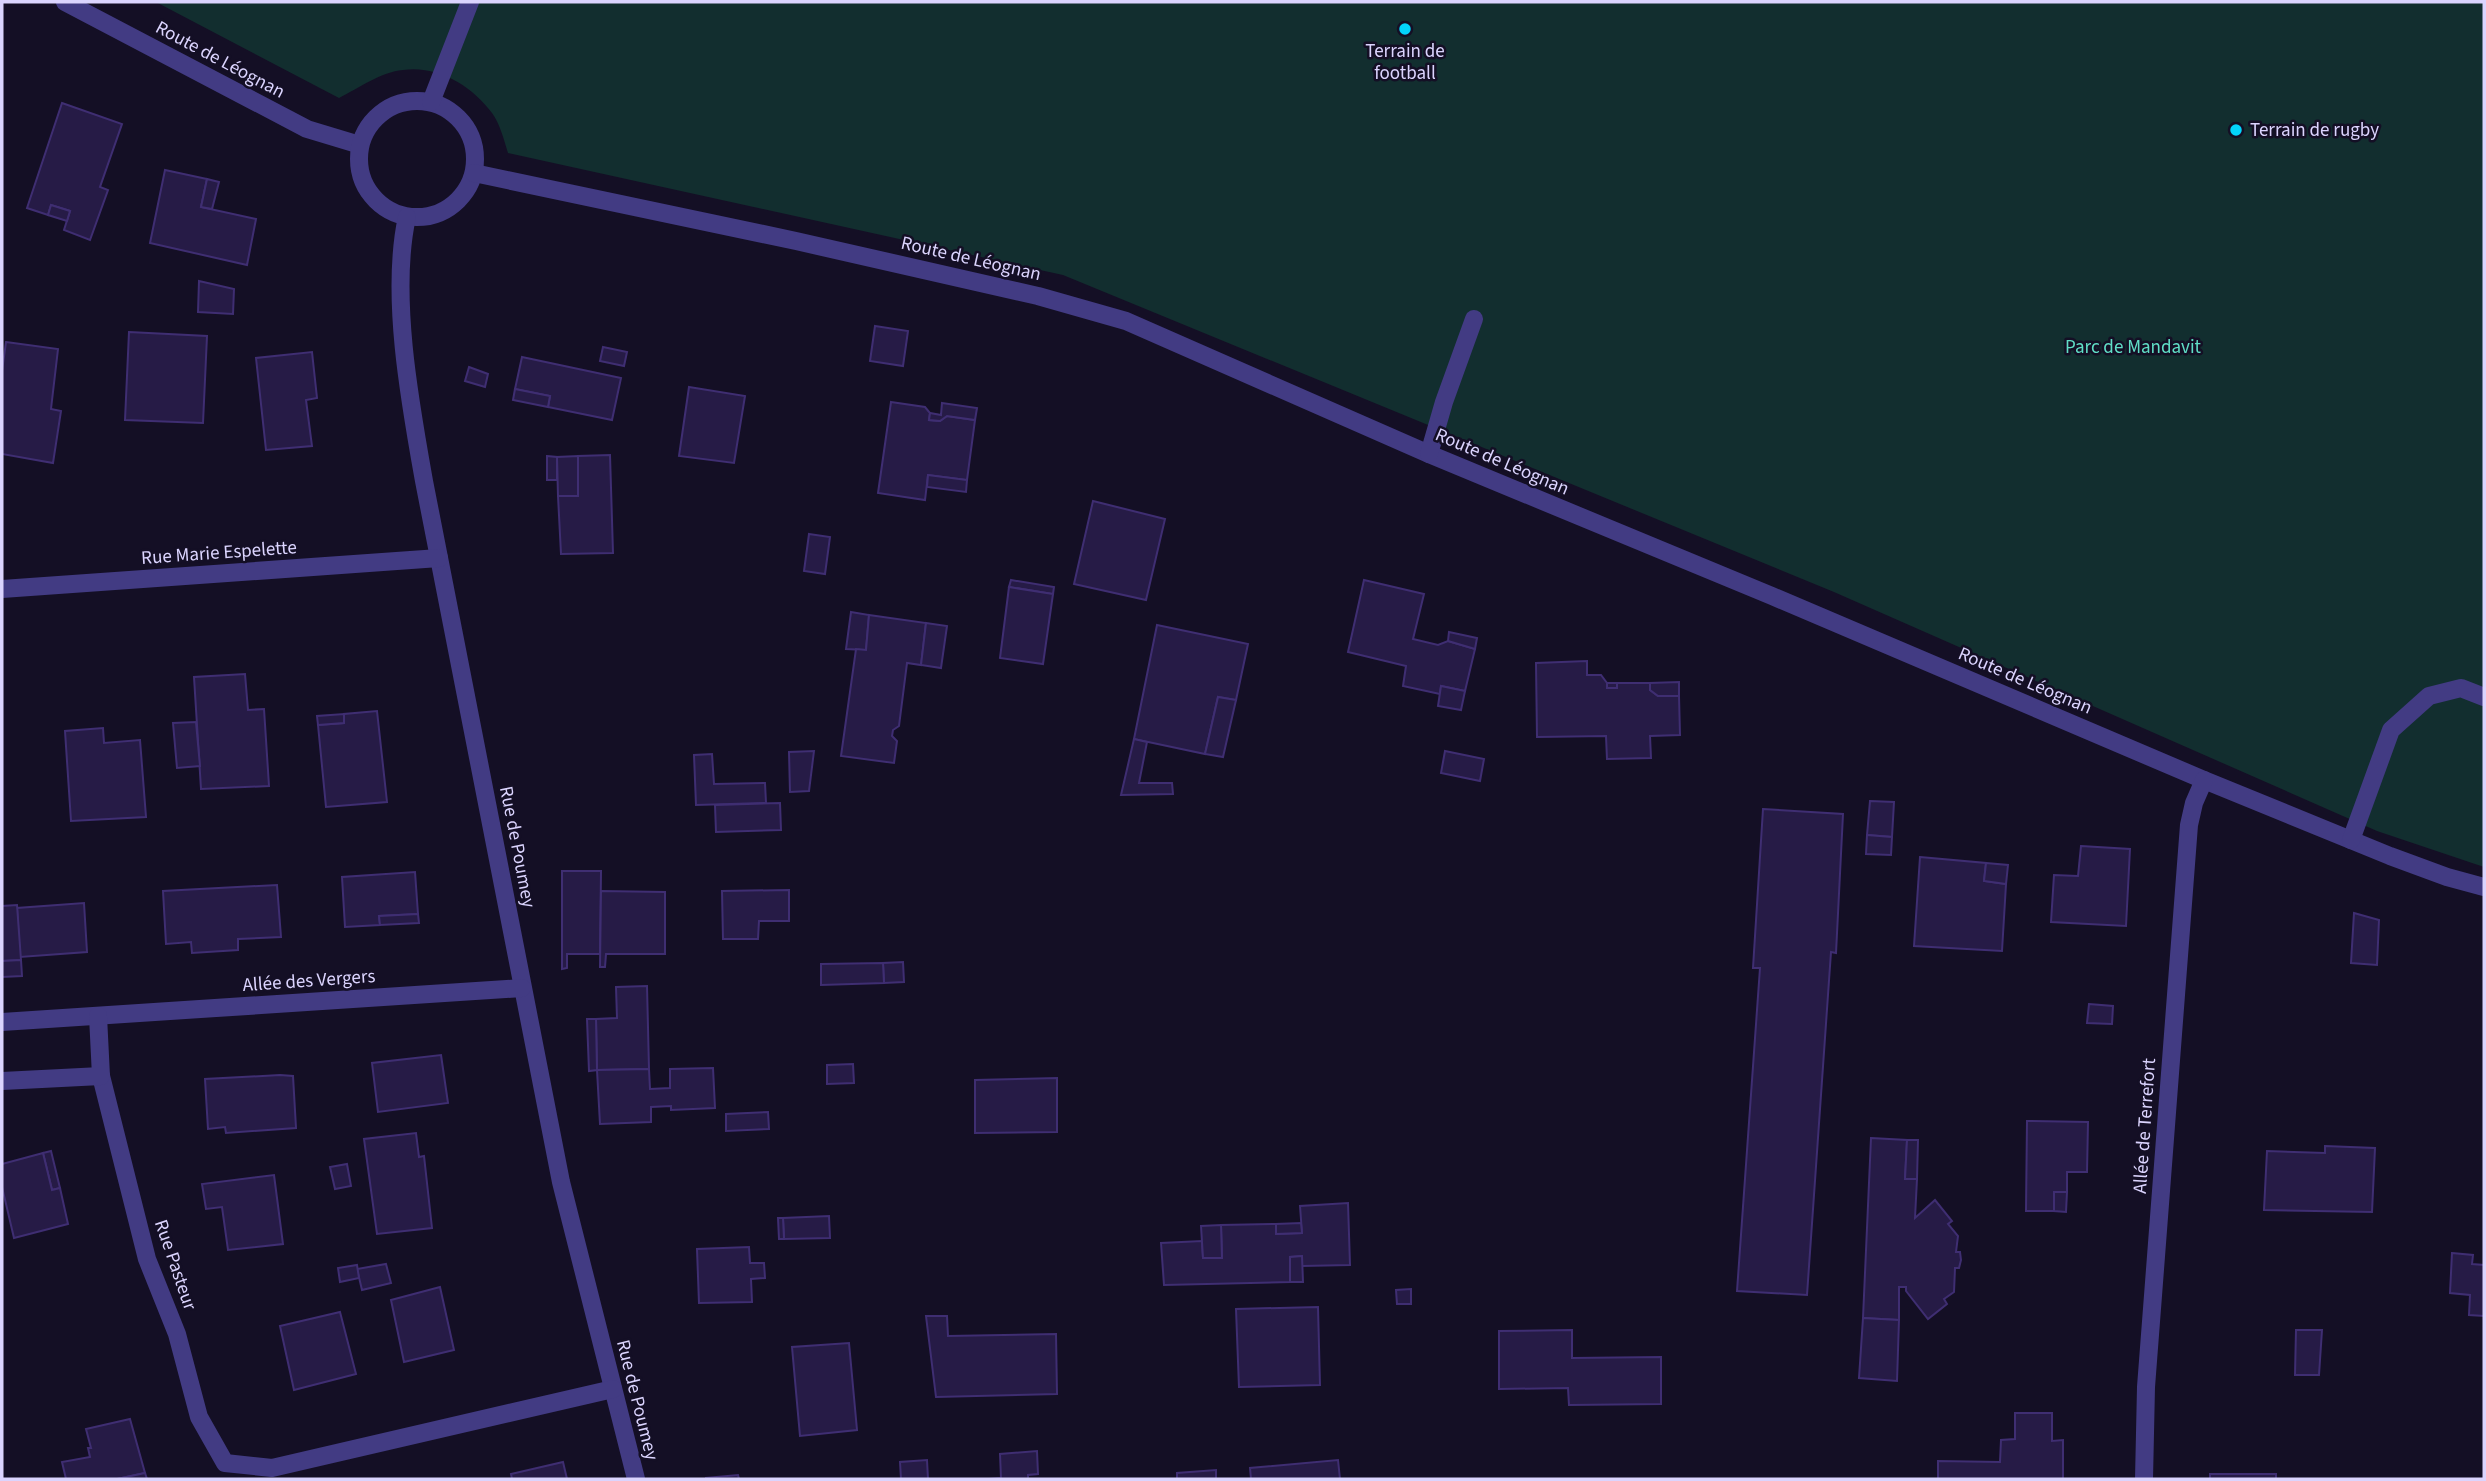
<svg xmlns="http://www.w3.org/2000/svg" width="2486" height="1481" font-family="'Source Sans 3',sans-serif">
	<style>
		.green { fill: #122e2f }
		.building { fill: #261b46; stroke: #3f2e72; stroke-width: 2 }
		.lines { fill: none; stroke-linecap: round; stroke-linejoin: round }
		.minor { stroke: #423b83; stroke-width: 18 }
		.poi-dot { fill: #03d4fb; stroke: #140f25; stroke-width: 2.5 }
		.labels { text-anchor: middle; dominant-baseline: central; stroke-width: 5; stroke-linejoin: round; paint-order: stroke }
		.poi-label { font-size: 19px; fill: #dbd4fe; stroke: #140f25 }
		.street-label { font-size: 19px; fill: #dbd4fe; stroke: #140f25 }
		.park-label { font-size: 19px; fill: #60dec6; stroke: #140f25 }
	</style>
	<rect width="100%" height="100%" fill="#140f25"/>
	<path class="green" d="M 156,2 L 2484,2 L 2484,867 L 2377,831 L 1834,592 L 1063,275 L 508,153 C 504,140 500,124 492,113 C 472,86 438,65 403,70 C 381,72 359,88 339,98 Z"/>
	<g class="building">
		<path d="M 62,103 L 122,124 L 100,187 L 108,190 L 90,240 L 64,230 L 70,211 L 51,205 L 48,215 L 27,208 Z"/>
		<path d="M 165,170 L 207,179 L 201,207 L 256,219 L 247,265 L 150,243 Z"/>
		<path d="M 207,179 L 219,182 L 212,209 L 201,207 Z"/>
		<path d="M 51,205 L 70,211 L 67,221 L 48,215 Z"/>
		<path d="M 199,281 L 234,289 L 233,314 L 198,312 Z"/>
		<path d="M 875,326 L 908,331 L 903,366 L 870,361 Z"/>
		<path d="M 129,332 L 207,336 L 203,423 L 125,420 Z"/>
		<path d="M 6,342 L 58,349 L 51,409 L 61,411 L 53,463 L 2,454 L 2,371 Z"/>
		<path d="M 603,347 L 627,352 L 624,366 L 600,361 Z"/>
		<path d="M 312,352 L 317,398 L 306,400 L 312,446 L 266,450 L 256,358 Z"/>
		<path d="M 522,357 L 621,378 L 612,420 L 548,407 L 550,396 L 515,389 Z"/>
		<path d="M 469,367 L 488,374 L 485,387 L 465,381 Z"/>
		<path d="M 689,387 L 745,396 L 734,463 L 679,456 Z"/>
		<path d="M 515,389 L 550,396 L 548,407 L 513,400 Z"/>
		<path d="M 891,402 L 925,407 L 930,413 L 929,420 L 940,421 L 947,416 L 975,420 L 967,480 L 928,475 L 925,500 L 878,493 Z"/>
		<path d="M 942,403 L 977,408 L 975,420 L 947,416 L 940,421 L 929,420 L 930,413 L 941,415 Z"/>
		<path d="M 610,455 L 613,553 L 561,554 L 558,496 L 578,496 L 578,456 Z"/>
		<path d="M 547,456 L 557,457 L 557,480 L 547,480 Z"/>
		<path d="M 578,456 L 578,496 L 558,496 L 557,457 Z"/>
		<path d="M 928,475 L 967,480 L 966,492 L 927,487 Z"/>
		<path d="M 1093,501 L 1165,519 L 1146,600 L 1074,584 Z"/>
		<path d="M 809,534 L 830,537 L 825,574 L 804,571 Z"/>
		<path d="M 1011,580 L 1054,587 L 1053,594 L 1009,587 Z"/>
		<path d="M 1364,580 L 1424,594 L 1413,639 L 1438,645 L 1448,641 L 1475,649 L 1465,691 L 1441,686 L 1440,694 L 1403,686 L 1406,666 L 1348,652 Z"/>
		<path d="M 1009,587 L 1053,594 L 1043,664 L 1000,658 Z"/>
		<path d="M 851,612 L 869,615 L 866,650 L 846,649 Z"/>
		<path d="M 869,615 L 926,623 L 921,665 L 907,663 L 899,726 L 893,730 L 892,736 L 897,741 L 894,763 L 841,756 L 856,649 L 866,650 Z"/>
		<path d="M 926,623 L 947,626 L 941,668 L 921,665 Z"/>
		<path d="M 1157,625 L 1248,644 L 1236,700 L 1218,697 L 1205,754 L 1134,739 Z"/>
		<path d="M 1449,632 L 1477,638 L 1475,649 L 1448,641 Z"/>
		<path d="M 1587,661 L 1587,675 L 1601,675 L 1607,683 L 1607,688 L 1617,688 L 1617,683 L 1650,683 L 1650,690 L 1658,696 L 1679,696 L 1680,735 L 1650,736 L 1651,758 L 1607,759 L 1606,736 L 1537,737 L 1536,663 Z"/>
		<path d="M 245,674 L 248,710 L 264,709 L 269,786 L 201,789 L 194,677 Z"/>
		<path d="M 1679,682 L 1679,696 L 1658,696 L 1650,690 L 1650,683 Z"/>
		<rect x="1607" y="683" width="10" height="5"/>
		<path d="M 1441,686 L 1465,691 L 1461,710 L 1438,706 Z"/>
		<path d="M 1218,697 L 1236,700 L 1223,757 L 1205,754 Z"/>
		<path d="M 377,711 L 387,802 L 326,807 L 318,725 L 344,723 L 344,714 Z"/>
		<path d="M 344,714 L 344,723 L 318,725 L 317,716 Z"/>
		<path d="M 196,722 L 200,766 L 177,768 L 173,723 Z"/>
		<path d="M 103,728 L 104,743 L 140,740 L 146,817 L 71,821 L 65,731 Z"/>
		<path d="M 1134,739 L 1147,742 L 1139,783 L 1172,783 L 1173,794 L 1121,795 Z"/>
		<path d="M 814,751 L 809,791 L 790,792 L 789,752 Z"/>
		<path d="M 1445,751 L 1484,759 L 1480,781 L 1441,773 Z"/>
		<path d="M 712,754 L 714,784 L 765,783 L 766,803 L 696,805 L 694,755 Z"/>
		<path d="M 1870,801 L 1894,802 L 1892,837 L 1867,835 Z"/>
		<path d="M 780,803 L 781,830 L 716,832 L 715,805 Z"/>
		<path d="M 1763,809 L 1843,814 L 1836,953 L 1831,952 L 1807,1295 L 1737,1291 L 1760,968 L 1753,968 Z"/>
		<path d="M 1867,835 L 1892,837 L 1891,855 L 1866,854 Z"/>
		<path d="M 2081,846 L 2130,849 L 2126,926 L 2051,922 L 2054,875 L 2078,876 Z"/>
		<path d="M 1920,857 L 1986,863 L 1984,881 L 2006,884 L 2002,951 L 1914,946 Z"/>
		<path d="M 1986,863 L 2008,865 L 2006,884 L 1984,881 Z"/>
		<path d="M 562,871 L 601,871 L 600,954 L 567,954 L 567,968 L 562,969 Z"/>
		<path d="M 415,872 L 418,914 L 379,916 L 380,925 L 345,927 L 342,877 Z"/>
		<path d="M 277,885 L 281,937 L 238,939 L 238,950 L 192,953 L 191,942 L 166,944 L 163,891 Z"/>
		<path d="M 789,890 L 789,921 L 759,921 L 758,939 L 723,939 L 722,891 Z"/>
		<path d="M 601,891 L 665,892 L 665,954 L 606,954 L 605,967 L 600,967 Z"/>
		<path d="M 84,903 L 87,952 L 20,957 L 17,908 Z"/>
		<path d="M 17,905 L 21,960 L 2,961 L 2,906 Z"/>
		<path d="M 2354,913 L 2379,920 L 2377,965 L 2351,963 Z"/>
		<path d="M 418,914 L 419,923 L 380,925 L 379,916 Z"/>
		<path d="M 21,960 L 22,976 L 2,977 L 2,961 Z"/>
		<path d="M 903,962 L 904,982 L 884,983 L 883,963 Z"/>
		<path d="M 883,963 L 884,983 L 821,985 L 821,964 Z"/>
		<path d="M 647,986 L 649,1069 L 597,1070 L 596,1019 L 617,1018 L 616,987 Z"/>
		<path d="M 2089,1004 L 2113,1006 L 2112,1024 L 2087,1023 Z"/>
		<path d="M 587,1019 L 596,1019 L 597,1070 L 589,1071 Z"/>
		<path d="M 441,1055 L 448,1103 L 378,1112 L 372,1063 Z"/>
		<path d="M 853,1064 L 854,1083 L 827,1084 L 827,1065 Z"/>
		<path d="M 713,1068 L 715,1108 L 671,1110 L 671,1106 L 651,1107 L 651,1122 L 600,1124 L 597,1070 L 649,1069 L 650,1089 L 670,1088 L 670,1069 Z"/>
		<path d="M 280,1075 L 293,1076 L 296,1128 L 226,1133 L 225,1127 L 208,1129 L 205,1079 Z"/>
		<path d="M 1057,1078 L 1057,1132 L 975,1133 L 975,1080 Z"/>
		<path d="M 768,1112 L 769,1129 L 726,1131 L 726,1114 Z"/>
		<path d="M 2027,1121 L 2088,1122 L 2087,1172 L 2067,1172 L 2067,1192 L 2054,1192 L 2054,1211 L 2026,1211 Z"/>
		<path d="M 416,1133 L 419,1157 L 424,1156 L 432,1228 L 377,1234 L 364,1139 Z"/>
		<path d="M 1871,1138 L 1907,1140 L 1905,1179 L 1917,1179 L 1915,1218 L 1935,1200 L 1952,1221 L 1948,1224 L 1958,1236 L 1956,1252 L 1960,1252 L 1961,1260 L 1959,1268 L 1955,1268 L 1954,1292 L 1944,1299 L 1947,1304 L 1928,1319 L 1906,1291 L 1906,1287 L 1899,1287 L 1899,1320 L 1863,1318 Z"/>
		<path d="M 1907,1140 L 1918,1140 L 1917,1179 L 1905,1179 Z"/>
		<path d="M 2325,1146 L 2375,1148 L 2372,1212 L 2264,1210 L 2267,1151 L 2325,1153 Z"/>
		<path d="M 51,1151 L 60,1188 L 52,1190 L 43,1153 Z"/>
		<path d="M 43,1153 L 52,1190 L 60,1188 L 68,1224 L 14,1238 L 2,1187 L 2,1164 Z"/>
		<path d="M 347,1164 L 351,1186 L 335,1189 L 330,1167 Z"/>
		<path d="M 274,1175 L 283,1244 L 228,1250 L 222,1207 L 206,1209 L 202,1184 Z"/>
		<path d="M 2054,1192 L 2067,1192 L 2066,1212 L 2054,1211 Z"/>
		<path d="M 1348,1203 L 1350,1265 L 1302,1266 L 1302,1256 L 1290,1257 L 1290,1282 L 1164,1285 L 1161,1243 L 1202,1241 L 1203,1258 L 1222,1258 L 1221,1225 L 1276,1224 L 1276,1234 L 1302,1233 L 1300,1206 Z"/>
		<path d="M 829,1216 L 830,1238 L 784,1239 L 783,1218 Z"/>
		<path d="M 778,1218 L 783,1218 L 784,1239 L 779,1239 Z"/>
		<path d="M 1301,1223 L 1302,1233 L 1276,1234 L 1276,1224 Z"/>
		<path d="M 1221,1225 L 1222,1258 L 1203,1258 L 1201,1226 Z"/>
		<path d="M 749,1247 L 750,1263 L 764,1263 L 765,1278 L 751,1279 L 752,1302 L 699,1303 L 697,1249 Z"/>
		<path d="M 2452,1253 L 2473,1255 L 2472,1264 L 2484,1265 L 2484,1316 L 2469,1315 L 2470,1295 L 2450,1293 Z"/>
		<path d="M 1302,1256 L 1303,1282 L 1290,1282 L 1290,1257 Z"/>
		<path d="M 386,1264 L 391,1283 L 362,1290 L 357,1269 Z"/>
		<path d="M 357,1265 L 359,1278 L 340,1282 L 338,1268 Z"/>
		<path d="M 440,1287 L 454,1350 L 404,1362 L 391,1300 Z"/>
		<path d="M 1411,1289 L 1411,1304 L 1397,1304 L 1396,1290 Z"/>
		<path d="M 1318,1307 L 1320,1385 L 1239,1387 L 1236,1309 Z"/>
		<path d="M 340,1312 L 356,1374 L 294,1390 L 280,1326 Z"/>
		<path d="M 926,1316 L 947,1316 L 948,1336 L 1056,1334 L 1057,1394 L 936,1397 Z"/>
		<path d="M 1863,1318 L 1899,1320 L 1897,1381 L 1859,1378 Z"/>
		<path d="M 1572,1330 L 1572,1358 L 1661,1357 L 1661,1404 L 1569,1405 L 1568,1388 L 1499,1389 L 1499,1331 Z"/>
		<path d="M 2296,1330 L 2322,1330 L 2319,1375 L 2295,1375 Z"/>
		<path d="M 849,1343 L 857,1430 L 800,1436 L 792,1347 Z"/>
		<path d="M 2015,1413 L 2052,1413 L 2052,1441 L 2063,1440 L 2063,1479 L 1938,1479 L 1938,1461 L 2000,1462 L 2001,1440 L 2015,1439 Z"/>
		<path d="M 130,1419 L 145,1473 L 117,1479 L 66,1479 L 62,1462 L 90,1457 L 88,1448 L 91,1448 L 86,1429 Z"/>
		<path d="M 1037,1451 L 1038,1474 L 1028,1475 L 1028,1479 L 989,1479 L 1001,1478 L 1000,1454 Z"/>
		<path d="M 927,1460 L 928,1479 L 901,1479 L 900,1462 Z"/>
		<path d="M 1338,1460 L 1340,1479 L 1251,1479 L 1250,1468 Z"/>
		<path d="M 563,1462 L 567,1479 L 512,1479 L 511,1474 Z"/>
		<path d="M 1216,1470 L 1216,1479 L 1177,1479 L 1177,1473 Z"/>
		<path d="M 145,1473 L 147,1479 L 117,1479 Z"/>
		<rect x="2210" y="1474" width="66" height="5"/>
		<path d="M 738,1475 L 739,1479 L 706,1479 L 706,1478 Z"/>
	</g>
	<g class="lines">
		<g class="minor">
			<path d="M 65,2 L 307,129 L 360,145"/>
			<circle cx="417" cy="159" r="58"/>
			<path d="M 431,102 L 470,2"/>
			<path d="M 474,173 L 796,241 L 1038,296 L 1126,321 L 1429,454 L 1772,596 L 2204,780 L 2390,856 L 2447,877 L 2484,887"/>
			<path d="M 407,217 C 390,294 410,403 424,481 L 561,1182 L 636,1479"/>
			<path d="M 1429,454 L 1444,402 L 1474,319"/>
			<path d="M 2,589 L 439,558"/>
			<path d="M 2351,840 L 2391,730 L 2429,696 L 2461,688 L 2484,697"/>
			<path d="M 2,1022 L 522,988"/>
			<path d="M 101,1076 L 147,1259 L 177,1334 L 199,1417 L 225,1463 L 272,1468 L 613,1389"/>
			<path d="M 2,1081 L 101,1076 L 98,1016"/>
			<path d="M 2144,1479 L 2146,1387 L 2189,825 L 2194,803 L 2204,780"/>
		</g>
	</g>
	<g class="poi-dot">
		<circle cx="1405" cy="29" r="7"/>
		<circle cx="2236" cy="130" r="7"/>
	</g>
	<g class="labels">
		<g class="poi-label">
			<text x="1405" y="51">Terrain de<tspan x="1405" dy="22">football</tspan></text>
			<text x="2250" y="130" text-anchor="start">Terrain de rugby</text>
		</g>
		<g class="street-label">
			<text transform="translate(220 60) rotate(28)">Route de Léognan</text>
			<text transform="translate(971 259) rotate(13)">Route de Léognan</text>
			<text transform="translate(1502 462) rotate(23)">Route de Léognan</text>
			<text transform="translate(219 553) rotate(-4)">Rue Marie Espelette</text>
			<text transform="translate(2025 681) rotate(23)">Route de Léognan</text>
			<text transform="translate(517 847) rotate(79)">Rue de Poumey</text>
			<text transform="translate(309 981) rotate(-4)">Allée des Vergers</text>
			<text transform="translate(2145 1126) rotate(-86)">Allée de Terrefort</text>
			<text transform="translate(175 1265) rotate(71)">Rue Pasteur</text>
			<text transform="translate(637 1400) rotate(76)">Rue de Poumey</text>
		</g>
		<g class="park-label">
			<text x="2133" y="347">Parc de Mandavit</text>
		</g>
	</g>
	<rect width="2486" height="1481" fill="none" stroke="#dbd4fe" stroke-width="7"/>
</svg>
